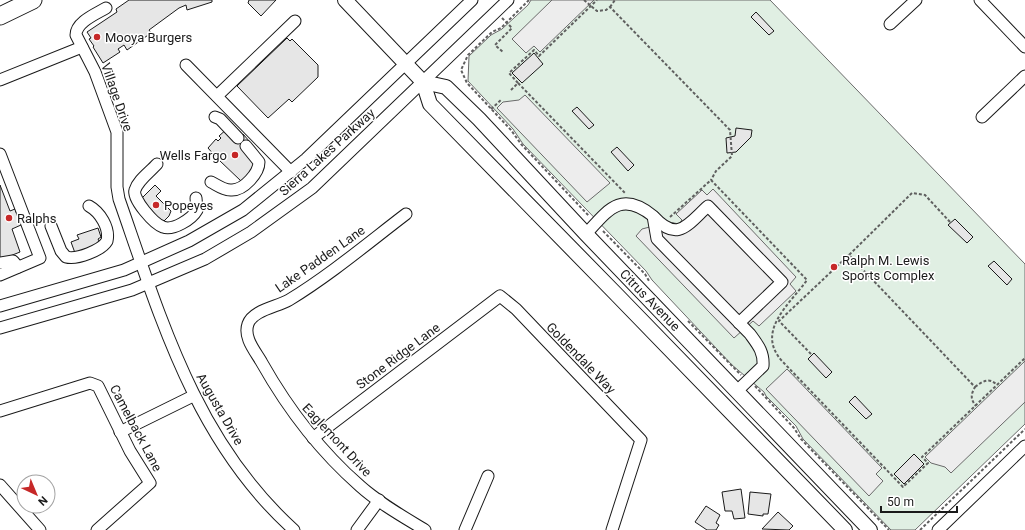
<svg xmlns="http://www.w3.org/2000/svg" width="1025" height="530" font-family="Roboto,sans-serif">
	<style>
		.green { fill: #e0efe3; stroke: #6a6a6a }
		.parking { fill: #ededed; stroke: #6a6a6a }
		.building { fill: #e6e6e6; stroke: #1a1a1a }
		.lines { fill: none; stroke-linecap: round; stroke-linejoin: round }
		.minor-casing { stroke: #1a1a1a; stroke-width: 13 }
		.major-casing { stroke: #1a1a1a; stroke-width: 16 }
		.highway-casing { stroke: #1a1a1a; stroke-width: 19 }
		.path { stroke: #5f5f5f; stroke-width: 2; stroke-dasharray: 3 2; stroke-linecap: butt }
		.minor { stroke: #fff; stroke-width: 11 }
		.major { stroke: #fff; stroke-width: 14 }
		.highway { stroke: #fff; stroke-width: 17 }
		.poi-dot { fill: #c62828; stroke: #fff; stroke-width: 1.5 }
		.labels { text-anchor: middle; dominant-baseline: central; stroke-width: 3; stroke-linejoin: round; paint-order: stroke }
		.poi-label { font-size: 13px; fill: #1a1a1a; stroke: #fff; text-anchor: start }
		.street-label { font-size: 13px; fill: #1a1a1a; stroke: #fff }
	</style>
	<rect width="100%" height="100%" fill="#fff"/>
	<path class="green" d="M 531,0 L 770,0 L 1025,264 L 1025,424 L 915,530 L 891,530 L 803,439 L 796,426 L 766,396 L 764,392 L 732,365 L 652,280 L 646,271 L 523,144 L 513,129 L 468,81 L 469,56 L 491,35 L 502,29 L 528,5 Z"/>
	<g class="parking">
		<path d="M 552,0 L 594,0 L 540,52 L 534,46 L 526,53 L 512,39 Z"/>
		<path d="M 525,95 L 610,183 L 587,202 L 497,108 L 503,102 L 519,100 Z"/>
		<path d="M 713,189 L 796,277 L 790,284 L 796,291 L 759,326 L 753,321 L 734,338 L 636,236 L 642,229 L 669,222 L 679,224 L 682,220 L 676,214 L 702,190 L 707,195 Z"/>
		<path d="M 1025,361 L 1025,402 L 951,473 L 945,467 L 931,463 L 925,457 Z"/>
		<path d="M 787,369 L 882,468 L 876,474 L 883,481 L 869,496 L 766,389 Z"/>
	</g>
	<g class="building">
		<path d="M 129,0 L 212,0 L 212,2 L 187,10 L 186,5 L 179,8 L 149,30 L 151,33 L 127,50 L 124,45 L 118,49 L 120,52 L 103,63 L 93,47 L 94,46 L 89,39 L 91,38 L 87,32 L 117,12 L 116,9 Z"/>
		<path d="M 249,0 L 276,0 L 261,16 L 248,3 Z"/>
		<path d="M 756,12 L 774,31 L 769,35 L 751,17 Z"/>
		<path d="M 287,38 L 290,41 L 292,39 L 318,65 L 318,77 L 292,102 L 289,99 L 268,118 L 237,86 Z"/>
		<path d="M 534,53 L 543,64 L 522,83 L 512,73 Z"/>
		<path d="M 577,107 L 594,125 L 589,129 L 572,111 Z"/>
		<path d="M 228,128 L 236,140 L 243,134 L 250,142 L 245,148 L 255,156 L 253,170 L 241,181 L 219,160 L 221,158 L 218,154 L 215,156 L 208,148 L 216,139 L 218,141 L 221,138 L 219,136 Z"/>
		<path d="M 736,128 L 752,130 L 751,137 L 736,152 L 727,153 L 726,138 L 735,136 Z"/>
		<path d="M 617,147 L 634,165 L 628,171 L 611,152 Z"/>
		<path d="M 0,185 L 10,211 L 15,209 L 21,225 L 12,229 L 20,252 L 0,260 Z"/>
		<path d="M 155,185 L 161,191 L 156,196 L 171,211 L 169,216 L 161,224 L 153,216 L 155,214 L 141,199 Z"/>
		<path d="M 955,219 L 973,237 L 967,243 L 948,225 Z"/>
		<path d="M 98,228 L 101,237 L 98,239 L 100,243 L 75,253 L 71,242 L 79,239 L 77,235 Z"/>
		<path d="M 994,261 L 1012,279 L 1007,285 L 988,266 Z"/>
		<path d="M 814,353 L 832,372 L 826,378 L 808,359 Z"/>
		<path d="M 855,396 L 872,414 L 866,419 L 849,402 Z"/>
		<path d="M 914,454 L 924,464 L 904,484 L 894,474 Z"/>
		<path d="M 741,489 L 745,518 L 734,519 L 732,511 L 725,511 L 722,492 Z"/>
		<path d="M 750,492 L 771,494 L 768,514 L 763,514 L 763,516 L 748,514 Z"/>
		<path d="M 706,506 L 720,515 L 716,523 L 719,525 L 716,530 L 707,530 L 695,522 Z"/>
		<path d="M 778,512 L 793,526 L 789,530 L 762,529 Z"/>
	</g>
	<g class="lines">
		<defs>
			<g id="minor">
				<path d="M 980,0 L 1025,47"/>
				<path d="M 106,8 C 96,14 76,22 76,35 L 95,72 L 117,132 L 117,187 L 119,199 C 161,319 196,442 294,530"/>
				<path d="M 890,24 L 916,0"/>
				<path d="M 186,65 L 291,172"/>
				<path d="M 0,80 L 82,47"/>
				<path d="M 217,96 L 295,21"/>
				<path d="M 215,117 L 220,119 L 238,138"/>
				<path d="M 982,117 L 1025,76"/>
				<path d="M 0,154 L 40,258 L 0,275"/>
				<path d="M 157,164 C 150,172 138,180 135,190 C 132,199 154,224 163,227 C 173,231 192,219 197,210 L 196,198"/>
				<path d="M 211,182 C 217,185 225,191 232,190 C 244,190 259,173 259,162 L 246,146"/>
				<path d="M 406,214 C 368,243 330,275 289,300 C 277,307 253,310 248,324 C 243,338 256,352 262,363 C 288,409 320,451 360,486 C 379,503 402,516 425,530"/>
				<path d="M 654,217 C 678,243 688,224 708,206 L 782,282 L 739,323"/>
				<path d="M 51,226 L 61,251 L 66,257 C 77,260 102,250 107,241 C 110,228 100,212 89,206"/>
				<path d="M 586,234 C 608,210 621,190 653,216 L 657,239 L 750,334 C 758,345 764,352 763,366 L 737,391"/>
				<path d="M 0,263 L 13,261 L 18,267"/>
				<path d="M 0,306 L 124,270 L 189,241 L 243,210 L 306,159 L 472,0"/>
				<path d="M 0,328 L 132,290 L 205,259 L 251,232 L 312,188 L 508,0"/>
				<path d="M 0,411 L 90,383 L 98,386 L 130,451 L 150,483 L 97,530"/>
				<path d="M 120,432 L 193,396"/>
				<path d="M 313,438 L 500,296 L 516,309 L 641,440 L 612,530"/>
				<path d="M 0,485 L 40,530"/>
				<path d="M 357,530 L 379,500"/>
				<path d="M 465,530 L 488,476"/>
				<path d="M 938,530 L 1025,446"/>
			</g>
			<g id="major">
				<path d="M 345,0 L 423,82 L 430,104 L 617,295 L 845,530"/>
				<path d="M 423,82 L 446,87 L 479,119 L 586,234 L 870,530"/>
			</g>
			<path id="highway" d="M 0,16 L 33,0"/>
		</defs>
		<use href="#minor" class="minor-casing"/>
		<use href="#major" class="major-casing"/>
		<use href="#highway" class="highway-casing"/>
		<g class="path">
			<path d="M 529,0 L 501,28 L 492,32 L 468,55 L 461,70 L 467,83 L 511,130 L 521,144 L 589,216"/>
			<path d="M 584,0 L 597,11 L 606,10 L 610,7 L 730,130 L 732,156 L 716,171 L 711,180"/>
			<path d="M 610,7 L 615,0"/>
			<path d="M 502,18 L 512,28 L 495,45 L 503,52"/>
			<path d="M 518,83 L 509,73 L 534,50 L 539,56 L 597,0"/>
			<path d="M 511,90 L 518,83 L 625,193"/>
			<path d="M 491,109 L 501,100"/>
			<path d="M 670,217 L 711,180 L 807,280 C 790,304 755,331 782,361 L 903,487 L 928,463 L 922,457 L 1025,358"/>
			<path d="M 950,222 L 925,195 L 912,193 L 849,255 L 975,387 C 971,394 970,399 976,406"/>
			<path d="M 603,231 L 645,274 L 649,281"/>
			<path d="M 688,321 L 741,375"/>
			<path d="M 811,354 L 779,321 L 849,255"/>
			<path d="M 755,386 L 794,428 L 801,439 L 889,530"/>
			<path d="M 975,387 C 983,381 989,377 997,385"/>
			<path d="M 920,530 L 1025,429"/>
		</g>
		<use href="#minor" class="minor"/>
		<use href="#major" class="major"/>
		<use href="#highway" class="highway"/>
	</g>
	<g class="poi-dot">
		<circle cx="97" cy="37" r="4"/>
		<circle cx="235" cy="155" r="4"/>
		<circle cx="156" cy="205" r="4"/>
		<circle cx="9" cy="218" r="4"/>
		<circle cx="834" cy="267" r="4"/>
	</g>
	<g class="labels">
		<g class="poi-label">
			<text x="105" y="37">Mooya Burgers</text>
			<text x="227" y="155" text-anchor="end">Wells Fargo</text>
			<text x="164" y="205">Popeyes</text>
			<text x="17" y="218">Ralphs</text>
			<text x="842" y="260">Ralph M. Lewis<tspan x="842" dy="15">Sports Complex</tspan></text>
		</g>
		<g class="street-label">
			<text transform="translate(117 97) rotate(71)">Village Drive</text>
			<text transform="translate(327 152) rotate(-42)">Sierra Lakes Parkway</text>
			<text transform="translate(320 259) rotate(-35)">Lake Padden Lane</text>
			<text transform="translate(650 300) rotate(46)">Citrus Avenue</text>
			<text transform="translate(398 356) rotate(-37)">Stone Ridge Lane</text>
			<text transform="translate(581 358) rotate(46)">Goldendale Way</text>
			<text transform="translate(220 409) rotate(60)">Augusta Drive</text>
			<text transform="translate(136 428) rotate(62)">Camelback Lane</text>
			<text transform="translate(337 440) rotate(47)">Eaglemont Drive</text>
		</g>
	</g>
	<g transform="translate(36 494) rotate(136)"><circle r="19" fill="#ffffff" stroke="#a3a3a3"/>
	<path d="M0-3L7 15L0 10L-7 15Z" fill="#c62828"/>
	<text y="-6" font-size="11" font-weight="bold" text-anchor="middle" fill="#1a1a1a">N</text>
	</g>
	<path d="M881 506v6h76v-6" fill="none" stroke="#1a1a1a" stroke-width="2"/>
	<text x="887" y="506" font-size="12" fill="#1a1a1a" stroke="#ffffff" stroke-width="3" paint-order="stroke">50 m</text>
</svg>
